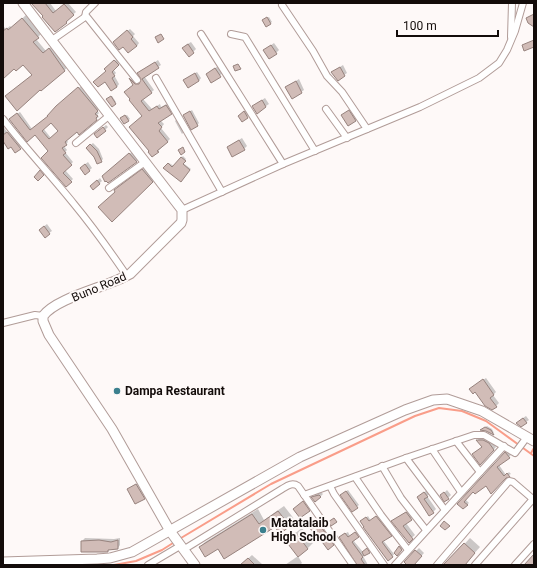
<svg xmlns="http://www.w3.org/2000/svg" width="537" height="568" font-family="Roboto,sans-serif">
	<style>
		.shadow { fill: #0003; fill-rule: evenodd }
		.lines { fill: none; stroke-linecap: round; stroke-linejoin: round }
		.stream { stroke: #f99d89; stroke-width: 2 }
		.building { fill: #d1bcb7; stroke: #97837e; fill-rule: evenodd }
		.street-casing { stroke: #b19c98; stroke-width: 8 }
		.secondary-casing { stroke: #b19c98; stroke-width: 11 }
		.street { stroke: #fff; stroke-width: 6 }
		.secondary { stroke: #fff; stroke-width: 9 }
		.poi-dot { fill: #3c808e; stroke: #fef9f8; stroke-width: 1.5 }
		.labels { text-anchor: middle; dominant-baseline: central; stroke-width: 4; stroke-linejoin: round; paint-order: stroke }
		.street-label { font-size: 12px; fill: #130c0a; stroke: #fef9f8 }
		.poi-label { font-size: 12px; font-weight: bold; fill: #130c0a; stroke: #fef9f8; text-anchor: start }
	</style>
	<rect width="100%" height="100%" fill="#fef9f8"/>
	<g class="shadow">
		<path d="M 36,3 L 50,3 L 56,11 L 66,3 L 68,3 L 76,12 L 69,18 L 69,19 L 66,22 L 44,16 Z"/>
		<path d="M 26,15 L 41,34 L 36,39 L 46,51 L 52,46 L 68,67 L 42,90 L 40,88 L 6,96 L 33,75 L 23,64 L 15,68 L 3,76 L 3,26 L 6,29 L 10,26 L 12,28 Z"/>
		<path d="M 269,17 L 272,22 L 266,26 L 264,19 Z"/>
		<path d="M 130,29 L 135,34 L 133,36 L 139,43 L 137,46 L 116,40 Z"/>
		<path d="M 191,42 L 196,49 L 193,52 L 186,45 Z"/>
		<path d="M 274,43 L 279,50 L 276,53 L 267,48 Z"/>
		<path d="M 117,59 L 120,62 L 113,69 L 116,73 L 114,75 L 119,84 L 117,87 L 106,69 Z"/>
		<path d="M 158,60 L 161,65 L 144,76 L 154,90 L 143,99 L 152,109 L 160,104 L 161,107 L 169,103 L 173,111 L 160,120 L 164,124 L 161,128 L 170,139 L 153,156 L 143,115 L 134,84 L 131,79 L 132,77 L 138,82 L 141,82 L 142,79 L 139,73 Z"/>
		<path d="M 343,65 L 347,73 L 338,79 L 332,72 Z"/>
		<path d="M 218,66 L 223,73 L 212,81 L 207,74 Z"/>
		<path d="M 197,72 L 201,78 L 199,81 L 187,78 Z"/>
		<path d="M 299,79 L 304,90 L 301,92 L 286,87 Z"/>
		<path d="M 81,86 L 100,108 L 97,111 L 99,113 L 97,115 L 99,117 L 77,130 L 66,139 L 68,142 L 64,146 L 67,150 L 65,152 L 73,162 L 65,170 L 73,179 L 66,186 L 50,151 L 35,134 L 27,140 L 12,117 L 20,112 L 32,129 L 49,116 L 60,104 ZM 51,122 L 59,131 L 51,138 L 43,128 Z"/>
		<path d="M 112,96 L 116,102 L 112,105 L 108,100 Z"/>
		<path d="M 265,98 L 269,104 L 257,112 L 253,106 Z"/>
		<path d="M 352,108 L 358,118 L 349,125 L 342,115 Z"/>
		<path d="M 247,109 L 250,114 L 242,121 L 242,113 Z"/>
		<path d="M 192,110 L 199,123 L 197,125 L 186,114 Z"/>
		<path d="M 127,115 L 130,119 L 124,123 L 123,117 Z"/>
		<path d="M 176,120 L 184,132 L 182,134 L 175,121 Z"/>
		<path d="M 106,125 L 108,127 L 105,130 L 98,132 Z"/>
		<path d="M 3,126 L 7,132 L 10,131 L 22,146 L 15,152 L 11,146 L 3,140 Z"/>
		<path d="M 242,138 L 247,146 L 244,149 L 228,147 Z"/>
		<path d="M 93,143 L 99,149 L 103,159 L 101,161 L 95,157 L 87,148 Z"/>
		<path d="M 133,151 L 140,158 L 136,162 L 107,172 Z"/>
		<path d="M 183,156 L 186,159 L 183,163 L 191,169 L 181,180 L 165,168 L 169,163 L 174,166 Z"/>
		<path d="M 88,162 L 92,168 L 85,174 L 84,165 Z"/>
		<path d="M 149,164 L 158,176 L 153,182 L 116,191 L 115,190 L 121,184 Z"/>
		<path d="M 100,178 L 102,181 L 93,189 L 91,186 Z"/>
		<path d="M 47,224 L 52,231 L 49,233 L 43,227 Z"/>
		<path d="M 486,378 L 496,392 L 493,395 L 499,403 L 496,406 L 473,387 Z"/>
		<path d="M 526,416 L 529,420 L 526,422 L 520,420 Z"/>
		<path d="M 487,426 L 492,429 L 494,433 L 482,429 Z"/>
		<path d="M 479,438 L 485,438 L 491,441 L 496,447 L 480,464 L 483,447 L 478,440 Z"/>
		<path d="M 507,451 L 511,455 L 499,465 L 506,475 L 509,472 L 511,474 L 473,491 L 465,499 L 469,503 L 463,508 L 459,504 Z"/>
		<path d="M 139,482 L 147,496 L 144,498 L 128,489 Z"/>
		<path d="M 348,490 L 359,505 L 352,510 L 343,493 Z"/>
		<path d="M 427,490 L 430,493 L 427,496 L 436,509 L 430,515 L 418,497 Z"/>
		<path d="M 447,490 L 451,495 L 448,498 L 444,493 Z"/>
		<path d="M 321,492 L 323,494 L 320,497 L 313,497 L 315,495 Z"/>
		<path d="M 306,499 L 312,508 L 309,510 L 297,507 Z"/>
		<path d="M 284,506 L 295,520 L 289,525 L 275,526 L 218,547 L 200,547 L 205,542 L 258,509 L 264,520 Z"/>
		<path d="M 409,510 L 414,516 L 406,523 L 415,535 L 408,541 L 395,519 Z"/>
		<path d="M 378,515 L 393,534 L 383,540 L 394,554 L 403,544 L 404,547 L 397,555 L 395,553 L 389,560 L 363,520 L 368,516 L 371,521 Z"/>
		<path d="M 318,519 L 335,543 L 333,545 L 311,523 Z"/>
		<path d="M 302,528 L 313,543 L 308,548 L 286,540 Z"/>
		<path d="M 358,531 L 360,534 L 353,540 L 363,552 L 368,548 L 370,551 L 363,556 L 368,565 L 358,565 L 342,535 L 348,532 L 350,536 Z"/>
		<path d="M 85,538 L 114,539 L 120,538 L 120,545 L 118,548 L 110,549 L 108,551 L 82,541 Z"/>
		<path d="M 470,538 L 480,547 L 464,565 L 445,565 Z"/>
		<path d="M 419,548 L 424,553 L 413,565 L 408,565 L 405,562 Z"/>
		<path d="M 252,555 L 263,565 L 241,565 Z"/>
		<path d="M 298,556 L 302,563 L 300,565 L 285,565 Z"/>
	</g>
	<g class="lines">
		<g class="stream">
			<path d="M 531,453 L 534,448"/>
			<path d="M 181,538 L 271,484 L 415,416 L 439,408 L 462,411 L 486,421 L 534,456"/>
			<path d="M 114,565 L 136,561 L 162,550 L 173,543"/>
		</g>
	</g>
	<g class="building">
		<path d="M 31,3 L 45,3 L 53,13 L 64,4 L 74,15 L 66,22 L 67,23 L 55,32 L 42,17 L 43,16 Z"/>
		<path d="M 534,14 L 534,27 L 528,23 L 526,18 Z"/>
		<path d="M 267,17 L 271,24 L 266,27 L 262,20 Z"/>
		<path d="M 22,18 L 39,38 L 33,42 L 43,53 L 49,48 L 65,71 L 41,91 L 40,90 L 17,111 L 5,96 L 32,75 L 23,65 L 16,71 L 14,69 L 3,79 L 3,31 L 7,28 L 8,30 Z"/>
		<path d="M 127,30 L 133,37 L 131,39 L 137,46 L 128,53 L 123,47 L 119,50 L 113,42 Z"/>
		<path d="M 161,34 L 164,39 L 158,43 L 155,37 Z"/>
		<path d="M 534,40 L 534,47 L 524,51 L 522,45 Z"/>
		<path d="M 188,44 L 194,53 L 189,57 L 182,48 Z"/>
		<path d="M 271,45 L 277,54 L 269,59 L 263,50 Z"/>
		<path d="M 114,60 L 119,65 L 112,72 L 115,76 L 112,78 L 117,87 L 111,91 L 105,82 L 98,87 L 93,82 L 106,71 L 104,69 Z"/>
		<path d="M 155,62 L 159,68 L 142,79 L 152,93 L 141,101 L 149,111 L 157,106 L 159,109 L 166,105 L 172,114 L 158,123 L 162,127 L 159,131 L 168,142 L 157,151 L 159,152 L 152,157 L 148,152 L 149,151 L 129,127 L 142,116 L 129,100 L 130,99 L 124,92 L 133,85 L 129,78 L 135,84 L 139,84 L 141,79 L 137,73 Z"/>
		<path d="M 238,64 L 241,69 L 235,71 L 233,66 Z"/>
		<path d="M 340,67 L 345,76 L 338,81 L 331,72 Z"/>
		<path d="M 215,68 L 221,77 L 211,83 L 206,74 Z"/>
		<path d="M 195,73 L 199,81 L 188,88 L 183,80 Z"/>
		<path d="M 296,81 L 302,93 L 292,99 L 285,87 Z"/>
		<path d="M 78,87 L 98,111 L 95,114 L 98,116 L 96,118 L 97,120 L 79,135 L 77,132 L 65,142 L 67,145 L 62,148 L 66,153 L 63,155 L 72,165 L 63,173 L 72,182 L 66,187 L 41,158 L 48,151 L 35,135 L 27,142 L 9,119 L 17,113 L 30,130 L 48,116 L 47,116 L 56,106 ZM 51,123 L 58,131 L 49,139 L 42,131 Z"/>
		<path d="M 111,96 L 116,104 L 112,107 L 106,99 Z"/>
		<path d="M 262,100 L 266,107 L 257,114 L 252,106 Z"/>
		<path d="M 349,110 L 356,121 L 348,126 L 341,115 Z"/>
		<path d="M 190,111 L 198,126 L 191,130 L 183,115 Z"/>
		<path d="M 244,111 L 248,118 L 242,122 L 238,116 Z"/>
		<path d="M 125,115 L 129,121 L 124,124 L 120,118 Z"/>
		<path d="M 103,127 L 106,131 L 97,138 L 94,134 Z"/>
		<path d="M 7,132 L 21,149 L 15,153 L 11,147 L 8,149 L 3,141 L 3,135 Z"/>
		<path d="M 239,140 L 245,150 L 232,157 L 227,147 Z"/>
		<path d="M 90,144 L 97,151 L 102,162 L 97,164 L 94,157 L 86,148 Z"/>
		<path d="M 183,147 L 185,152 L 181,155 L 178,150 Z"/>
		<path d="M 129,153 L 137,162 L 108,183 L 106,181 L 105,182 L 102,176 Z"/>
		<path d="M 181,157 L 186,161 L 183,164 L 190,170 L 181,182 L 163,168 L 168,163 L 172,167 Z"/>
		<path d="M 85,164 L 90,171 L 85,175 L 80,168 Z"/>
		<path d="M 142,169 L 153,182 L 112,222 L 98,207 L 115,192 L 114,190 Z"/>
		<path d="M 40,170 L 44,175 L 38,181 L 34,177 Z"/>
		<path d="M 97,180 L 100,184 L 93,190 L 90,186 Z"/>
		<path d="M 44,226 L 50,234 L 45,238 L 39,230 Z"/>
		<path d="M 483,379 L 494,395 L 490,398 L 497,407 L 492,410 L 485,406 L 475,392 L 473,394 L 469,389 Z"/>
		<path d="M 523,418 L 527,423 L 521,427 L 516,423 Z"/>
		<path d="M 485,427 L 491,430 L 494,435 L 486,431 L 480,430 Z"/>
		<path d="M 476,440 L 483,440 L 489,443 L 494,450 L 480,465 L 472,454 L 482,447 Z"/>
		<path d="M 505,452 L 510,458 L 497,467 L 504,476 L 507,473 L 510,477 L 506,478 L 491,494 L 486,486 L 475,494 L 473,492 L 464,502 L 468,505 L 463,509 L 457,504 Z"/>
		<path d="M 136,484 L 145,499 L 135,504 L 127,489 Z"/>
		<path d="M 346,491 L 358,508 L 352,512 L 340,495 Z"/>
		<path d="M 424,492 L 428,497 L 424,499 L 434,513 L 429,516 L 417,497 Z"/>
		<path d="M 444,492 L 449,499 L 444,502 L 440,495 Z"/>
		<path d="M 319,495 L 321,497 L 315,502 L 311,497 Z"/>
		<path d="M 303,501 L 310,511 L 300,518 L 293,509 Z"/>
		<path d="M 278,511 L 290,526 L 280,534 L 275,527 L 224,559 L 218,549 L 205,557 L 199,547 L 252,514 L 259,524 Z"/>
		<path d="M 406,512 L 412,520 L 403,526 L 413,539 L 409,543 L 391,521 Z"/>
		<path d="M 376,516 L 392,536 L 382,542 L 393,557 L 388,561 L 363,527 L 364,527 L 360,521 L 366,517 L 369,521 Z"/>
		<path d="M 334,518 L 337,522 L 331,526 L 328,522 Z"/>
		<path d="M 316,520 L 334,545 L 328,550 L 317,535 L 312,531 L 308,525 Z"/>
		<path d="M 444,521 L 450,526 L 445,530 L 440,526 Z"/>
		<path d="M 355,532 L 359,537 L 352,542 L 363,557 L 361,559 L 365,565 L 357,565 L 339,537 L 345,533 L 348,537 Z"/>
		<path d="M 296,533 L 308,549 L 298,557 L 285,540 Z"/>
		<path d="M 99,540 L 111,542 L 118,540 L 118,549 L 108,550 L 108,552 L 81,552 L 81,541 Z"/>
		<path d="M 464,543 L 475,553 L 465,565 L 443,565 Z"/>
		<path d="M 399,546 L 402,550 L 397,556 L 394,553 Z"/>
		<path d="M 367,548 L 370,553 L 364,556 L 362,552 Z"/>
		<path d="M 415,550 L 422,556 L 414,565 L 407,565 L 404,562 Z"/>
		<path d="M 534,554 L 534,565 L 524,565 Z"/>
		<path d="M 248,558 L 255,565 L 240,565 Z"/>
	</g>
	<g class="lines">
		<defs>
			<g id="street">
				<path d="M 282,5 L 313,51 L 327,76 L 342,92 L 367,129"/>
				<path d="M 85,17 L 86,12 L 95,3"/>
				<path d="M 201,34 L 283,164"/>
				<path d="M 231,34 L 245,37 L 315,151"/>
				<path d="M 511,37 L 512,3"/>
				<path d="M 52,40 L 85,17 L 87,17 L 137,80"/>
				<path d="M 156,78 L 222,192"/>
				<path d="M 326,109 L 347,138"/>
				<path d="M 3,119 C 25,148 51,175 74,204 C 93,227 110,251 127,276"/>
				<path d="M 76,143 L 110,115"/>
				<path d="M 109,188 L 145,162"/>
				<path d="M 182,210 L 283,164 L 420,107 L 479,78 L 499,63 L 507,50 L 515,31 L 523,3"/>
				<path d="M 3,323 L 35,315 L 43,316"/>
				<path d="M 456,441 L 480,472"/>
				<path d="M 432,449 L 461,492"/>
				<path d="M 406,458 L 445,510"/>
				<path d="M 382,466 L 401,498 L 426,530"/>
				<path d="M 355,477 L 381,515 L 408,550"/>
				<path d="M 330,486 L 334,494 L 384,565"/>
				<path d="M 304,495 L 406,458 L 474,435 L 484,435 L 515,453 L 527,437"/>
				<path d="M 183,550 L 282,489 C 287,486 292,482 298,486 L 353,565"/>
				<path d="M 148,565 L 180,546"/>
				<path d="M 395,565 L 504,446"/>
				<path d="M 437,565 L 509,481 L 513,482 L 534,500"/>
				<path d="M 475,565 L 533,499"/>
				<path d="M 515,565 L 534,544"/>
			</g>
			<g id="secondary">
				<path d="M 23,3 L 182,210 L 182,220 L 181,223 L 130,274 C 108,287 57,297 43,316 L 43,321 L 49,335 L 112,429 L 170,531 L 195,565"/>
				<path d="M 3,562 L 97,559 L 110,558 L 132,552 L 300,457 L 405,410 L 433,400 L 447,399 L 482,411 L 534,441"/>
			</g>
		</defs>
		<use href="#street" class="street-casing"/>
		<use href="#secondary" class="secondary-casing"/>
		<use href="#street" class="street"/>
		<use href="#secondary" class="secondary"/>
	</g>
	<g class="poi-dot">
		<circle cx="117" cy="391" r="4"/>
		<circle cx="263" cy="530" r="4"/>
	</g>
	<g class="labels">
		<g class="street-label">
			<text transform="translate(99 287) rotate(-23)">Buno Road</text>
		</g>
		<g class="poi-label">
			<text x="125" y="391">Dampa Restaurant</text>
			<text x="271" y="523">Matatalaib<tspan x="271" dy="14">High School</tspan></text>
		</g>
	</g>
	<rect width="537" height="568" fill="none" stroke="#130c0a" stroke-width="8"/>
	<path d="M397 30v6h101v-6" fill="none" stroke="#130c0a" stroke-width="2"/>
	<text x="403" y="30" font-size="12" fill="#130c0a" stroke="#fef9f8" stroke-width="3" paint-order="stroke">100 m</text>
</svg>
